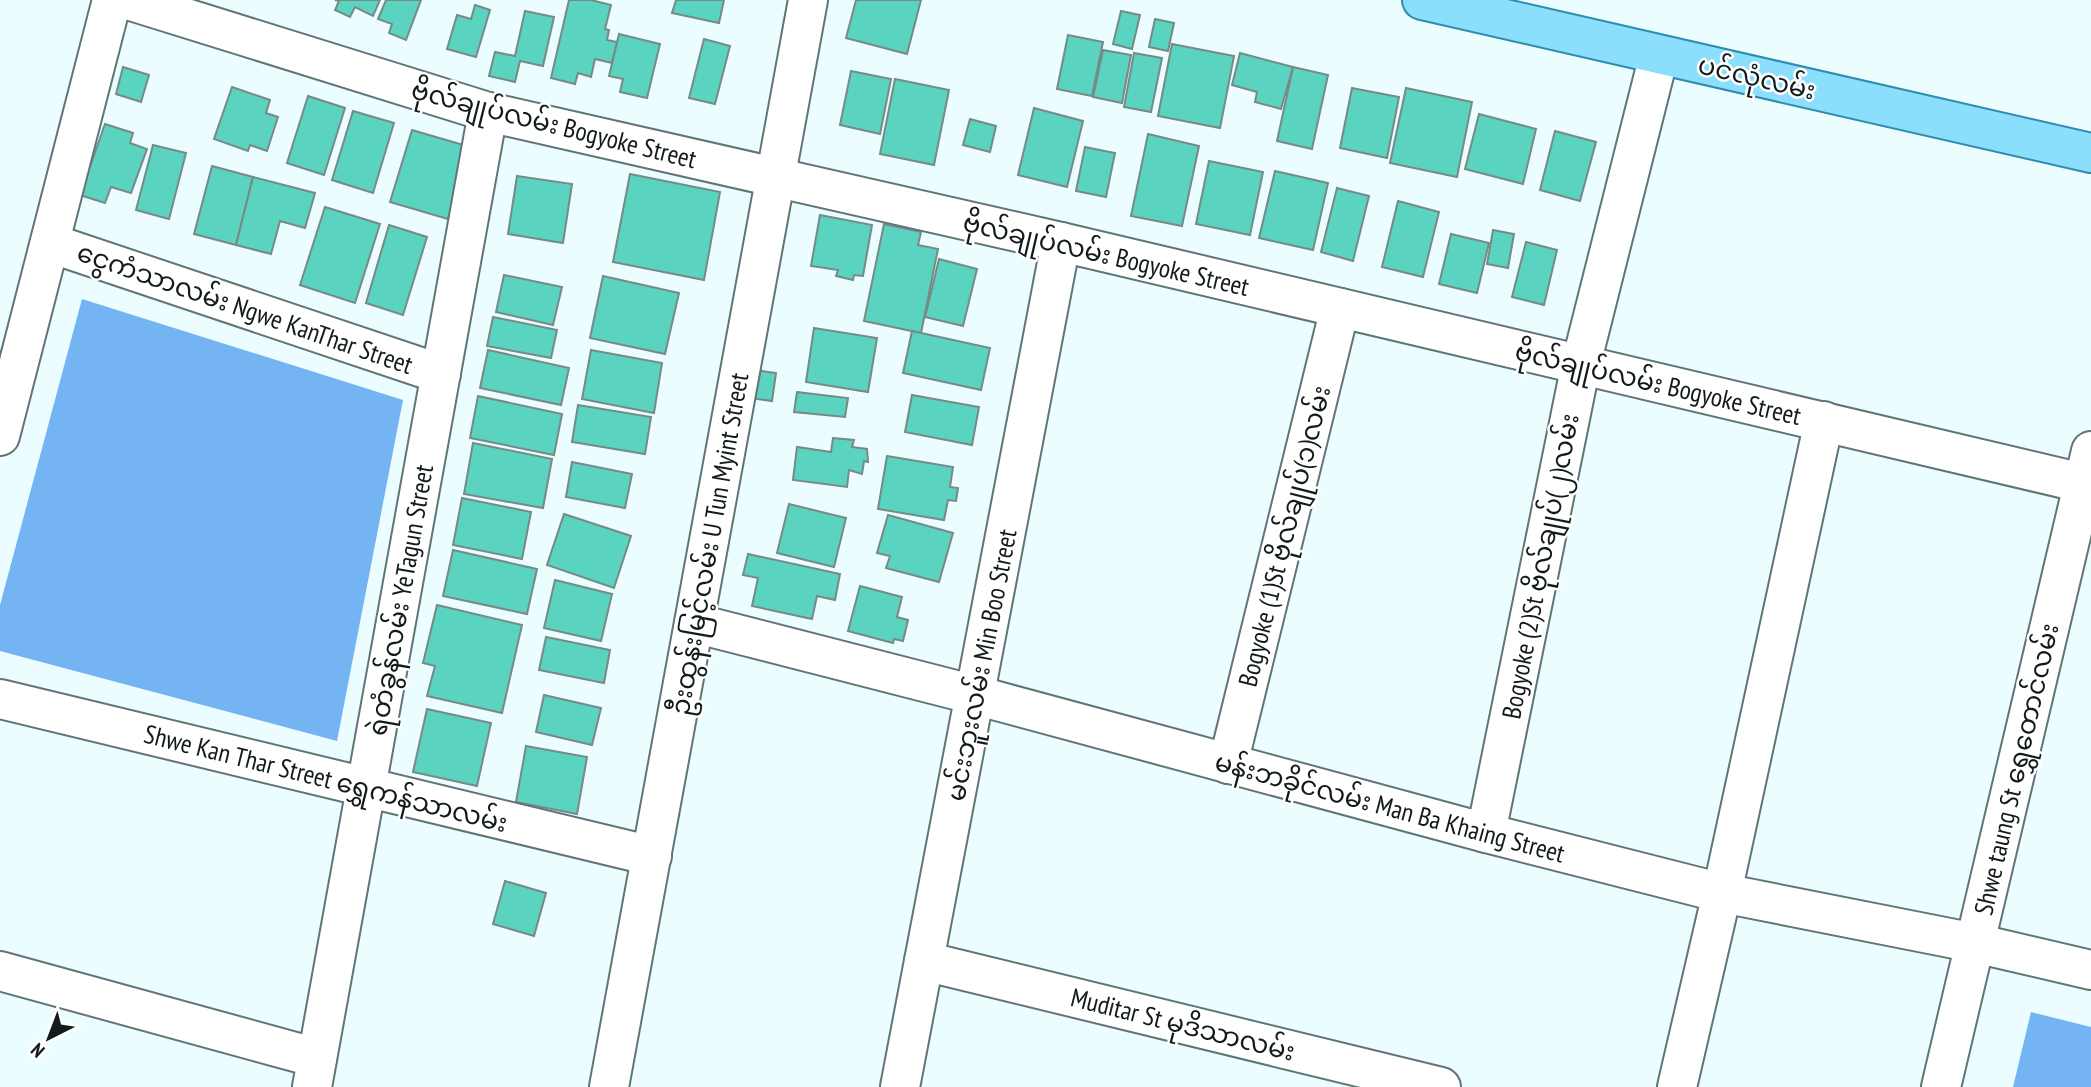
<svg xmlns="http://www.w3.org/2000/svg" width="2091" height="1087" font-family="'PT Sans Narrow','Noto Sans Myanmar',sans-serif">
	<style>
		.water { fill: #75b4f3 }
		.building { fill: #5ad3c1; stroke: #768a86; stroke-width: 2 }
		.lines { fill: none; stroke-linecap: round; stroke-linejoin: round }
		.minor-casing { stroke: #617577; stroke-width: 42 }
		.major-casing { stroke: #2f8cad; stroke-width: 42 }
		.minor { stroke: #fff; stroke-width: 38 }
		.major { stroke: #8bdffd; stroke-width: 38 }
		.labels { text-anchor: middle; dominant-baseline: central; stroke-width: 5; stroke-linejoin: round; paint-order: stroke }
		.street-label { font-size: 26px; fill: #121a1b; stroke: #fff }
	</style>
	<rect width="100%" height="100%" fill="#ebfdff"/>
	<g class="water">
		<path d="M 82,299 L 403,400 L 337,741 L 0,651 L 0,605 Z"/>
		<path d="M 2031,1012 L 2091,1027 L 2091,1087 L 2013,1087 Z"/>
	</g>
	<g class="building">
		<path d="M 335,0 L 380,0 L 373,16 L 355,7 L 350,17 L 335,10 L 339,1 Z"/>
		<path d="M 386,0 L 421,0 L 406,40 L 389,33 L 392,24 L 378,19 Z"/>
		<path d="M 569,0 L 591,0 L 611,5 L 605,29 L 609,30 L 607,40 L 617,42 L 612,63 L 595,59 L 591,77 L 578,73 L 575,84 L 551,78 Z"/>
		<path d="M 676,0 L 724,0 L 719,23 L 672,13 Z"/>
		<path d="M 856,0 L 921,0 L 907,54 L 846,38 Z"/>
		<path d="M 475,5 L 490,10 L 476,57 L 447,49 L 457,15 L 471,19 Z"/>
		<path d="M 525,11 L 554,17 L 543,66 L 520,61 L 515,82 L 489,76 L 495,52 L 515,56 Z"/>
		<path d="M 1121,11 L 1140,15 L 1132,49 L 1113,44 Z"/>
		<path d="M 1155,19 L 1174,23 L 1168,51 L 1149,47 Z"/>
		<path d="M 619,34 L 660,44 L 647,98 L 620,92 L 623,79 L 609,76 Z"/>
		<path d="M 1068,35 L 1103,42 L 1092,96 L 1057,89 Z"/>
		<path d="M 704,39 L 730,46 L 715,104 L 689,98 Z"/>
		<path d="M 1172,44 L 1234,56 L 1220,128 L 1158,116 Z"/>
		<path d="M 1103,50 L 1131,55 L 1122,103 L 1093,97 Z"/>
		<path d="M 1134,53 L 1162,58 L 1151,112 L 1124,107 Z"/>
		<path d="M 1240,53 L 1293,67 L 1281,109 L 1255,102 L 1257,92 L 1232,85 Z"/>
		<path d="M 123,67 L 149,75 L 141,102 L 116,94 Z"/>
		<path d="M 1293,67 L 1328,75 L 1312,149 L 1277,141 Z"/>
		<path d="M 851,71 L 891,79 L 880,134 L 840,125 Z"/>
		<path d="M 895,79 L 949,90 L 934,165 L 880,154 Z"/>
		<path d="M 232,87 L 270,100 L 266,113 L 278,117 L 267,151 L 250,145 L 248,151 L 214,139 Z"/>
		<path d="M 1352,88 L 1399,97 L 1387,158 L 1340,148 Z"/>
		<path d="M 1406,88 L 1472,102 L 1457,177 L 1390,163 Z"/>
		<path d="M 308,96 L 345,108 L 324,175 L 287,163 Z"/>
		<path d="M 1034,108 L 1083,121 L 1067,187 L 1018,175 Z"/>
		<path d="M 353,111 L 394,123 L 373,193 L 332,180 Z"/>
		<path d="M 1479,114 L 1536,129 L 1523,184 L 1465,169 Z"/>
		<path d="M 970,119 L 996,126 L 990,152 L 963,145 Z"/>
		<path d="M 105,124 L 133,133 L 130,143 L 147,149 L 131,193 L 111,187 L 105,203 L 80,195 Z"/>
		<path d="M 412,130 L 470,147 L 448,219 L 390,202 Z"/>
		<path d="M 1555,131 L 1596,142 L 1580,201 L 1540,190 Z"/>
		<path d="M 1148,134 L 1199,146 L 1182,226 L 1131,216 Z"/>
		<path d="M 153,145 L 186,153 L 169,219 L 136,210 Z"/>
		<path d="M 1085,147 L 1115,153 L 1106,197 L 1076,191 Z"/>
		<path d="M 1209,161 L 1263,172 L 1250,235 L 1196,224 Z"/>
		<path d="M 212,166 L 253,177 L 236,245 L 194,234 Z"/>
		<path d="M 1275,171 L 1328,183 L 1313,250 L 1259,238 Z"/>
		<path d="M 630,174 L 720,192 L 704,280 L 613,262 Z"/>
		<path d="M 517,176 L 572,184 L 563,243 L 508,234 Z"/>
		<path d="M 253,177 L 315,193 L 305,228 L 280,221 L 271,254 L 236,245 Z"/>
		<path d="M 1337,188 L 1369,196 L 1353,261 L 1321,252 Z"/>
		<path d="M 1398,201 L 1439,212 L 1423,277 L 1382,267 Z"/>
		<path d="M 325,207 L 380,224 L 355,303 L 300,285 Z"/>
		<path d="M 820,215 L 872,225 L 863,276 L 854,275 L 853,280 L 836,276 L 838,270 L 811,266 Z"/>
		<path d="M 884,224 L 921,232 L 918,245 L 938,249 L 921,333 L 864,321 Z"/>
		<path d="M 389,225 L 427,237 L 403,315 L 366,303 Z"/>
		<path d="M 1493,230 L 1514,234 L 1508,268 L 1487,264 Z"/>
		<path d="M 1451,234 L 1489,243 L 1477,293 L 1439,284 Z"/>
		<path d="M 1526,242 L 1557,250 L 1544,305 L 1512,297 Z"/>
		<path d="M 939,259 L 977,269 L 963,326 L 925,317 Z"/>
		<path d="M 504,275 L 562,287 L 553,325 L 496,312 Z"/>
		<path d="M 603,276 L 679,293 L 665,354 L 590,338 Z"/>
		<path d="M 493,317 L 557,330 L 551,358 L 487,346 Z"/>
		<path d="M 814,328 L 877,338 L 868,392 L 806,382 Z"/>
		<path d="M 912,331 L 990,348 L 981,390 L 903,373 Z"/>
		<path d="M 488,350 L 569,368 L 561,405 L 480,388 Z"/>
		<path d="M 591,350 L 662,363 L 654,413 L 582,399 Z"/>
		<path d="M 747,369 L 776,373 L 772,401 L 743,397 Z"/>
		<path d="M 797,392 L 848,398 L 845,417 L 794,412 Z"/>
		<path d="M 912,395 L 979,407 L 972,445 L 905,432 Z"/>
		<path d="M 478,396 L 562,414 L 554,455 L 470,438 Z"/>
		<path d="M 578,405 L 651,417 L 645,454 L 572,442 Z"/>
		<path d="M 833,438 L 854,440 L 852,447 L 867,449 L 868,462 L 864,461 L 862,474 L 849,470 L 847,487 L 793,480 L 797,447 L 831,452 Z"/>
		<path d="M 473,443 L 552,459 L 543,508 L 464,494 Z"/>
		<path d="M 887,456 L 953,467 L 950,487 L 958,488 L 956,501 L 948,500 L 944,520 L 878,509 Z"/>
		<path d="M 572,462 L 632,474 L 625,508 L 566,497 Z"/>
		<path d="M 462,498 L 531,512 L 522,559 L 453,545 Z"/>
		<path d="M 789,504 L 846,518 L 834,567 L 777,553 Z"/>
		<path d="M 564,514 L 631,536 L 614,588 L 547,565 Z"/>
		<path d="M 888,515 L 953,533 L 939,582 L 886,568 L 890,556 L 877,553 Z"/>
		<path d="M 453,550 L 537,569 L 527,614 L 443,596 Z"/>
		<path d="M 748,554 L 840,574 L 835,600 L 817,596 L 812,619 L 752,606 L 758,578 L 743,575 Z"/>
		<path d="M 555,580 L 612,594 L 601,641 L 544,628 Z"/>
		<path d="M 860,586 L 902,597 L 897,617 L 908,620 L 903,641 L 894,639 L 893,643 L 848,631 Z"/>
		<path d="M 437,605 L 522,625 L 502,713 L 427,696 L 435,666 L 423,663 Z"/>
		<path d="M 546,637 L 610,650 L 604,683 L 539,670 Z"/>
		<path d="M 544,695 L 601,708 L 592,745 L 536,732 Z"/>
		<path d="M 427,709 L 491,723 L 477,786 L 413,772 Z"/>
		<path d="M 526,746 L 587,757 L 577,814 L 516,802 Z"/>
		<path d="M 505,881 L 546,893 L 534,936 L 493,924 Z"/>
	</g>
	<g class="lines">
		<defs>
			<g id="minor">
				<path d="M 128,0 L 488,112 L 1061,242 L 2091,485"/>
				<path d="M 50,243 L 441,374"/>
				<path d="M 0,436 L 112,0"/>
				<path d="M 694,623 L 975,695 L 1486,833 L 1722,893 L 1975,943 L 2091,970"/>
				<path d="M 0,699 L 652,856"/>
				<path d="M 1228,764 L 1340,308"/>
				<path d="M 1486,833 L 1581,364 L 1659,55"/>
				<path d="M 924,961 L 1441,1087"/>
				<path d="M 0,971 L 317,1058"/>
				<path d="M 312,1087 L 488,112"/>
				<path d="M 609,1087 L 808,0"/>
				<path d="M 900,1087 L 1061,242"/>
				<path d="M 1677,1087 L 1722,893 L 1824,421"/>
				<path d="M 1941,1087 L 2091,451"/>
			</g>
			<path id="major" d="M 1422,0 L 2091,153"/>
		</defs>
		<use href="#minor" class="minor-casing"/>
		<use href="#major" class="major-casing"/>
		<use href="#minor" class="minor"/>
		<use href="#major" class="major"/>
	</g>
	<g class="labels">
		<g class="street-label">
			<text transform="translate(1757 77) rotate(13)">ပင်လုံလမ်း</text>
			<text transform="translate(554 124) rotate(14)">ဗိုလ်ချုပ်လမ်း Bogyoke Street</text>
			<text transform="translate(1106 254) rotate(13)">ဗိုလ်ချုပ်လမ်း Bogyoke Street</text>
			<text transform="translate(245 308) rotate(19)">ငွေကံသာလမ်း Ngwe KanThar Street</text>
			<text transform="translate(1658 383) rotate(13)">ဗိုလ်ချုပ်လမ်း Bogyoke Street</text>
			<text transform="translate(1284 536) rotate(-76)">Bogyoke (1)St ဗိုလ်ချုပ်(၁)လမ်း</text>
			<text transform="translate(709 544) rotate(-80)">ဦးထွန်းမြင့်လမ်း U Tun Myint Street</text>
			<text transform="translate(1540 566) rotate(-79)">Bogyoke (2)St ဗိုလ်ချုပ်(၂)လမ်း</text>
			<text transform="translate(400 600) rotate(-80)">ရဲတံခွန်လမ်း YeTagun Street</text>
			<text transform="translate(981 665) rotate(-79)">မင်းဘူးလမ်း Min Boo Street</text>
			<text transform="translate(2016 769) rotate(-77)">Shwe taung St ရွှေတောင်လမ်း</text>
			<text transform="translate(326 778) rotate(14)">Shwe Kan Thar Street ရွှေကန်သာလမ်း</text>
			<text transform="translate(1390 807) rotate(15)">မန်းဘခိုင်လမ်း Man Ba Khaing Street</text>
			<text transform="translate(1183 1024) rotate(14)">Muditar St မုဒိသာလမ်း</text>
		</g>
	</g>
	<g transform="translate(49 1038) rotate(222)" stroke="#ffffff" stroke-width="5" paint-order="stroke">
	<path d="M0-5L12 26L0 18L-12 26Z" fill="#121a1b"/>
	<text y="-10" font-size="19" font-weight="bold" text-anchor="middle" fill="#121a1b">N</text>
	</g>
</svg>
